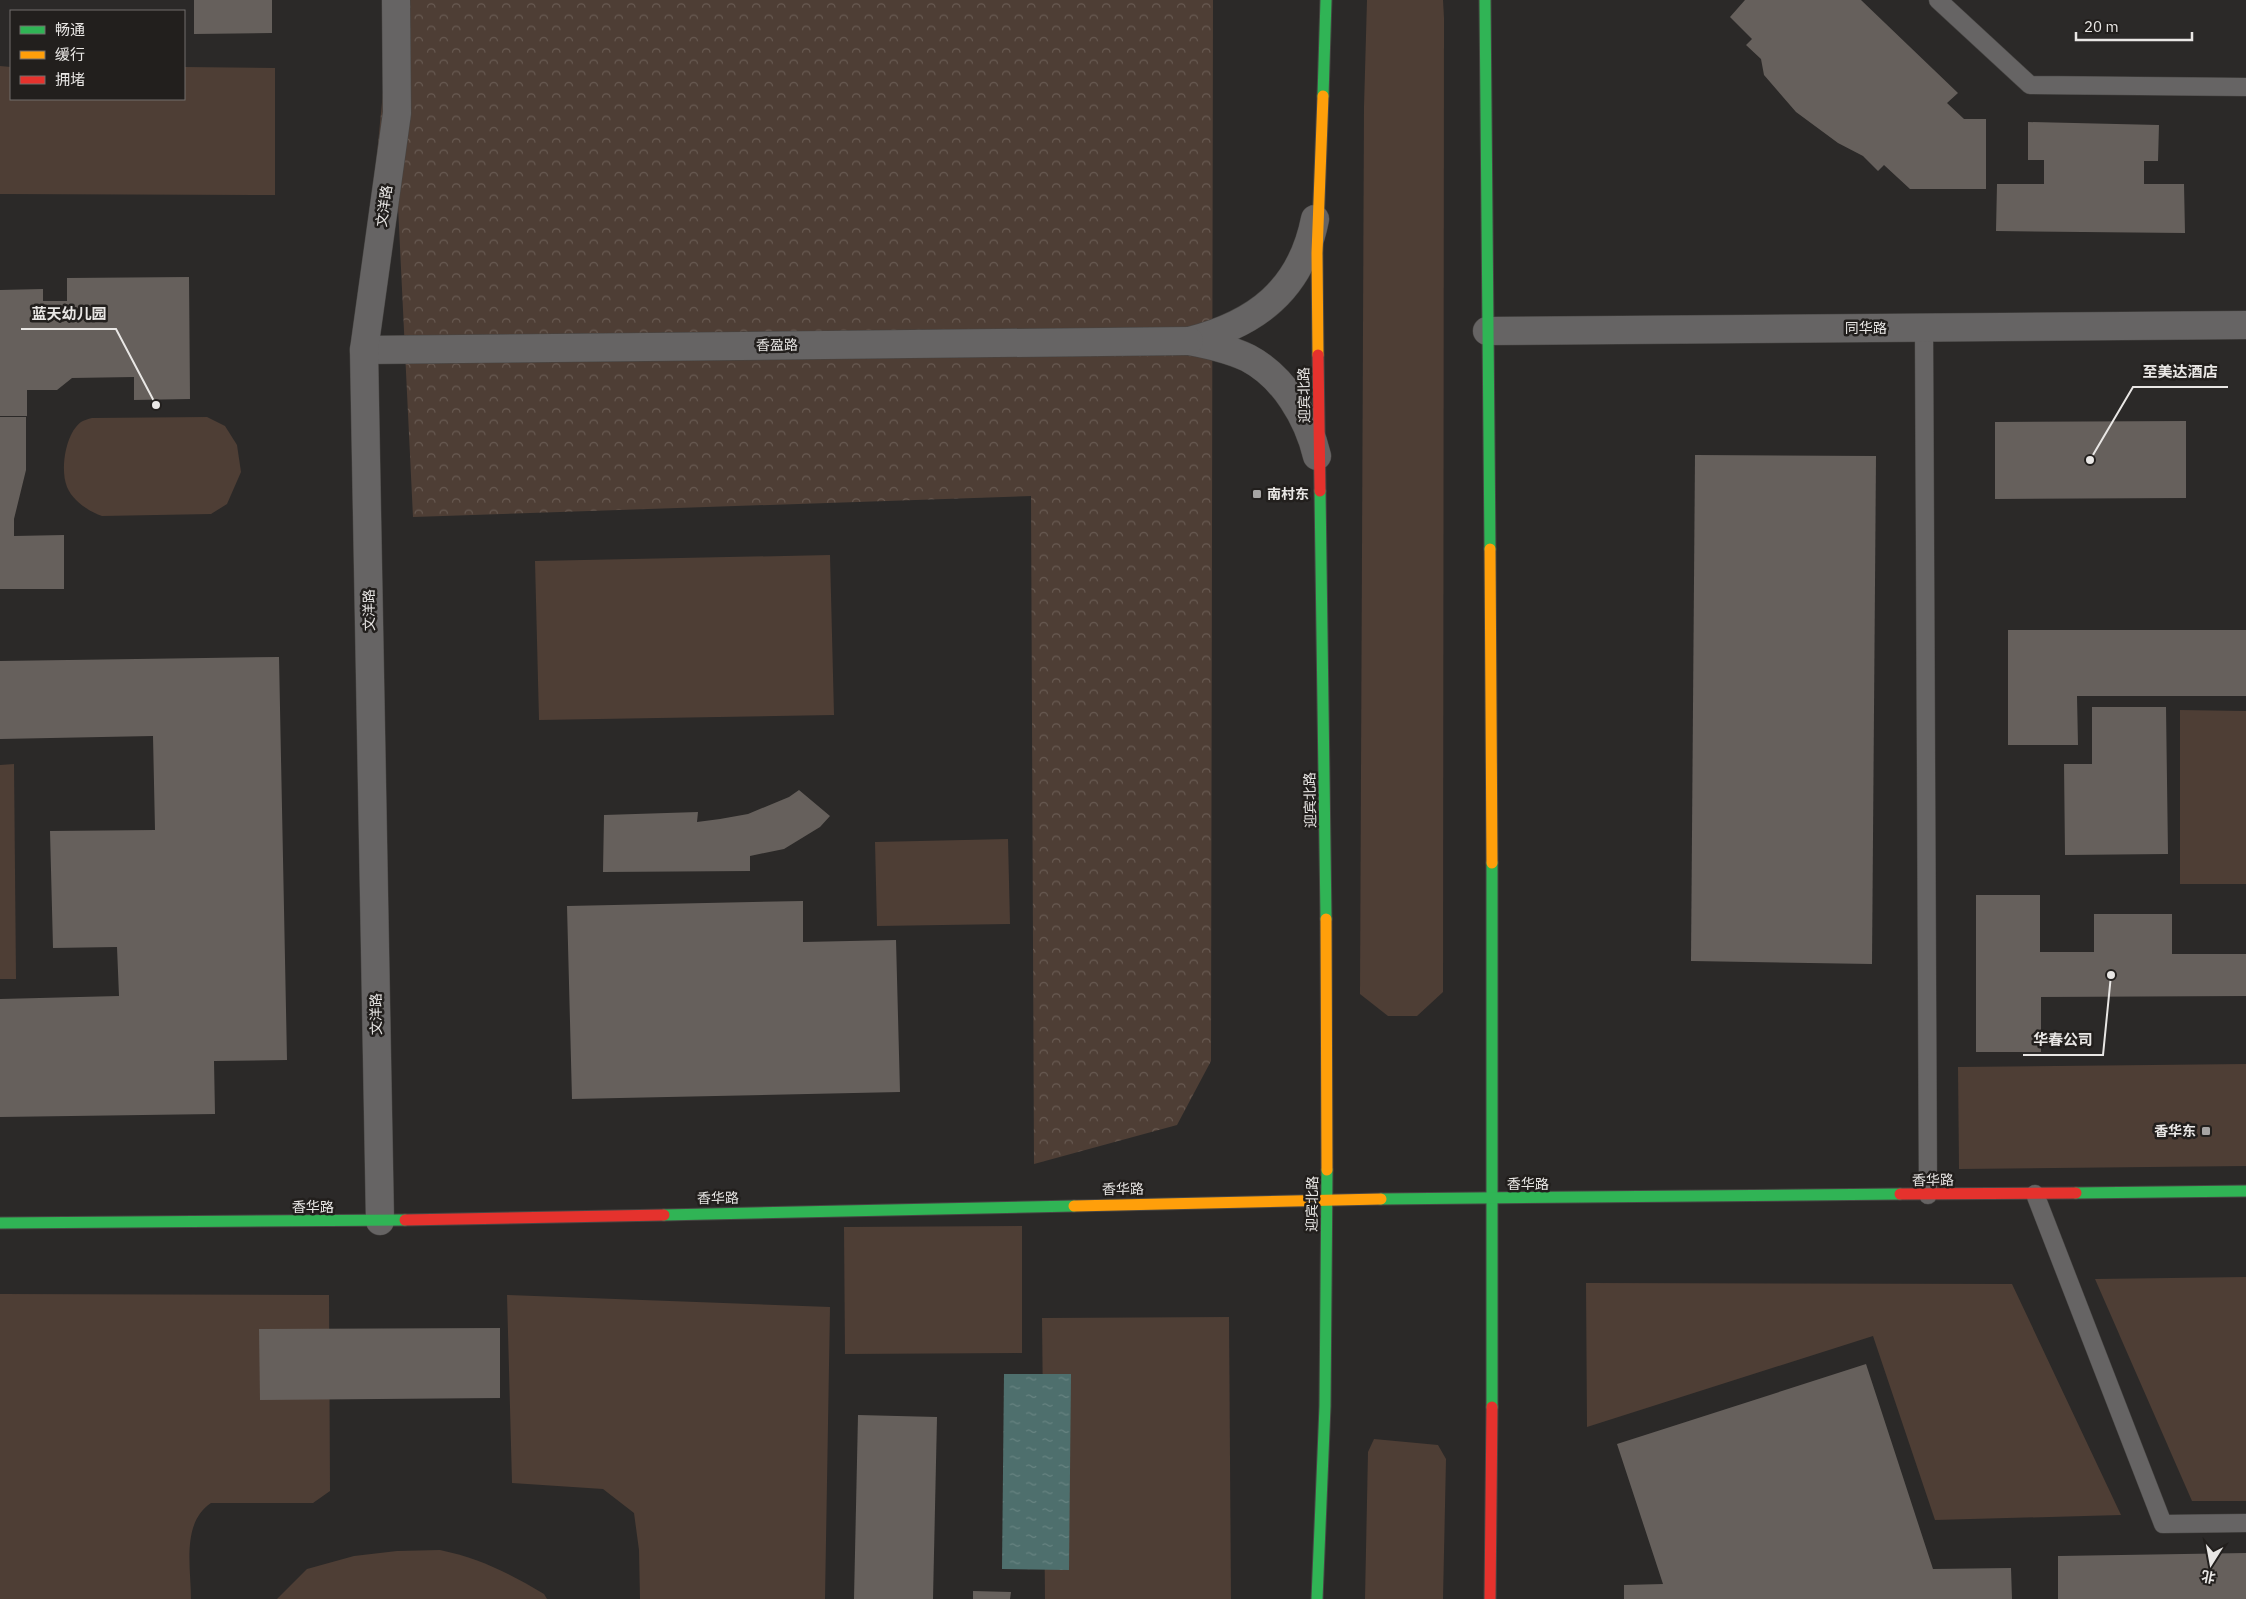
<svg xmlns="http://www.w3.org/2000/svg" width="2246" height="1599" font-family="'IBM Plex Sans','Noto Sans SC',sans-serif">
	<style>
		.grass { fill: #4e3e35 }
		.park { fill: url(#park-crowns) }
		.water { fill: url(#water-ripples) }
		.building { fill: #66605c }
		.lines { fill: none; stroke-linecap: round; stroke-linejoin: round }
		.lane-casing { stroke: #474543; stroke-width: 19 }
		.street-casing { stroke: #474543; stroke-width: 29 }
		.fast-casing { stroke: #474543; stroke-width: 13 }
		.slow-casing { stroke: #474543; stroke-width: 13 }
		.jam-casing { stroke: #474543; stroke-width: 13 }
		.lane { stroke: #666464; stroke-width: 18 }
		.street { stroke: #666464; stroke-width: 28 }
		.fast { stroke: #30b455; stroke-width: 11 }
		.slow { stroke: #ff9f0a; stroke-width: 11 }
		.jam { stroke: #e5322d; stroke-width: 11 }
		.poi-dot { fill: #a6a4a3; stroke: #221f1d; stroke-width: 2 }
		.labels { text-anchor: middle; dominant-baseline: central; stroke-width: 5; stroke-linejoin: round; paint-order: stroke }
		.street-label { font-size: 14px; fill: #e9e7e5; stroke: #221f1d }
		.poi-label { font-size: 14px; font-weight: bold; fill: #e9e7e5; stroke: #221f1d; text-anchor: start }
		.leader { fill: none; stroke: #e9e7e5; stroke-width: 2 }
		.callout-dot { fill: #e9e7e5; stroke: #221f1d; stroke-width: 2 }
		.callout-label { font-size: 15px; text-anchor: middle; font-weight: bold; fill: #e9e7e5; stroke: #221f1d; stroke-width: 5; stroke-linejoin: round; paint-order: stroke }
	</style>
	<defs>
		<pattern id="park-crowns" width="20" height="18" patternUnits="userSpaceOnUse" patternTransform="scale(1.25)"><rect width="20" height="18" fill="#4e3e35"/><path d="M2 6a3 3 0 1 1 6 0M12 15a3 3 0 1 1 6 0" fill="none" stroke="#685a52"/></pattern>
		<pattern id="water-ripples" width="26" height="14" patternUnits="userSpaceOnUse" patternTransform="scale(1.25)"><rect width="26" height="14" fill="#4e6f6d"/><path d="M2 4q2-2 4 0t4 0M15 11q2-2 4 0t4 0" fill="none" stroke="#688482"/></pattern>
	</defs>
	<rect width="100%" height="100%" fill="#2b2928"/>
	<g class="grass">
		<path d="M 1367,0 L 1443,0 L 1444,18 L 1443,992 L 1417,1016 L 1388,1016 L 1360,994 L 1364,107 Z"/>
		<path d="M 0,66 L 11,67 L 11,99 L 184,99 L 184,67 L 275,68 L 275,195 L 0,194 Z"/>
		<path d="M 207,417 L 225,426 L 237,445 L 241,472 L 227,504 L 211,514 L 102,516 C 88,511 73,501 67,487 C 60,470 65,434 81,422 C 84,420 88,419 92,418 Z"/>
		<path d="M 830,555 L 834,715 L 539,720 L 535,561 Z"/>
		<path d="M 2180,710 L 2246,711 L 2246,884 L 2180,884 Z"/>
		<path d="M 14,764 L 16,979 L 0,979 L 0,765 Z"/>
		<path d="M 1008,839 L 1010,924 L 877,926 L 875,842 Z"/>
		<path d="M 2246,1064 L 2246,1166 L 1959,1169 L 1958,1067 Z"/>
		<path d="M 1022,1226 L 1022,1353 L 845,1354 L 844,1227 Z"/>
		<path d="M 2246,1277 L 2246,1501 L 2192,1501 L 2095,1279 Z"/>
		<path d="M 1586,1283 L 2012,1284 L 2121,1515 L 1935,1520 L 1873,1336 L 1587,1427 Z"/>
		<path d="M 0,1294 L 329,1295 L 330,1491 L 313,1503 L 211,1503 C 181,1523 191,1568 191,1599 L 0,1599 Z"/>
		<path d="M 507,1295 L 830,1307 L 825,1599 L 640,1599 L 639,1550 L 634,1513 L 603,1489 L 512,1483 Z"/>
		<path d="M 1229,1317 L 1231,1599 L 1045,1599 L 1042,1318 Z"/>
		<path d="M 1374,1439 L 1438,1445 L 1446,1459 L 1443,1599 L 1365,1599 L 1368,1452 Z"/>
		<path d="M 440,1550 C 479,1558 511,1574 544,1594 L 547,1599 L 277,1599 L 307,1569 L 354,1556 L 397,1551 Z"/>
	</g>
	<path class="park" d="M 392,0 L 1213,0 L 1211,1061 L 1177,1125 L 1034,1164 L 1031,496 L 413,517 L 398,206 L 376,164 Z"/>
	<path class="water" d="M 1004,1374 L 1071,1374 L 1069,1570 L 1002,1569 Z"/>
	<g class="building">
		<path d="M 194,0 L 272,0 L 272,33 L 194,34 Z"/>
		<path d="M 1745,0 L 1861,0 L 1958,93 L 1947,103 L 1964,119 L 1986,119 L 1986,189 L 1910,189 L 1884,165 L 1878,171 L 1863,156 L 1838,143 L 1796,112 L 1764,75 L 1761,59 L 1746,45 L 1752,39 L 1730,17 Z"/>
		<path d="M 2028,122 L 2159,125 L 2158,161 L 2144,161 L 2144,184 L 2184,184 L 2185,233 L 1996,231 L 1997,184 L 2044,184 L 2044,160 L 2028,160 Z"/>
		<path d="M 189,277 L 190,399 L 134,400 L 134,377 L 72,378 L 57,390 L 27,390 L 27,416 L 0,416 L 0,290 L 43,289 L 43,301 L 67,301 L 67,278 Z"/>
		<path d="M 0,417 L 26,417 L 26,470 L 14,519 L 14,536 L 64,535 L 64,589 L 0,589 Z"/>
		<path d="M 2186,421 L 2186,498 L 1995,499 L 1995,422 Z"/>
		<path d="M 1695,455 L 1876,456 L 1872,964 L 1691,961 Z"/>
		<path d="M 2008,630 L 2246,630 L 2246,696 L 2077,696 L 2078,745 L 2008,745 Z"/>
		<path d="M 279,657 L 287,1060 L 214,1061 L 215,1114 L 0,1117 L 0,999 L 119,996 L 117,947 L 53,948 L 50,831 L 155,830 L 153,736 L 0,739 L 0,661 Z"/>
		<path d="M 2092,707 L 2166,707 L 2168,854 L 2065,855 L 2064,764 L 2092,764 Z"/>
		<path d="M 799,790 L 830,816 L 820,827 L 784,849 L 750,856 L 750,871 L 603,872 L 604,815 L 698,812 L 697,822 L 720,819 L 748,814 L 789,797 Z"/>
		<path d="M 1976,895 L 2040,895 L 2040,952 L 2094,952 L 2094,914 L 2172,914 L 2172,954 L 2246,954 L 2246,996 L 2041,997 L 2041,1052 L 1976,1052 Z"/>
		<path d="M 803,901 L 803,942 L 896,940 L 900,1092 L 572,1099 L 567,906 Z"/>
		<path d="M 500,1328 L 500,1398 L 260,1400 L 259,1329 Z"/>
		<path d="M 1866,1364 L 1933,1569 L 2011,1568 L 2012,1599 L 1624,1599 L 1624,1585 L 1663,1584 L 1617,1444 Z"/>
		<path d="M 858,1415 L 937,1417 L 933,1599 L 854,1599 Z"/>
		<path d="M 2246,1553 L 2246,1599 L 2058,1599 L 2058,1556 Z"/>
		<path d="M 973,1591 L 1011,1592 L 1010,1599 L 973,1599 Z"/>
	</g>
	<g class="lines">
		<defs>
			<g id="lane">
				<path d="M 1938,0 L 2030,85 L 2246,87"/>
				<path d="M 1924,328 L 1928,1195"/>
				<path d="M 2035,1194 L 2163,1524 L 2246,1523"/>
			</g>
			<g id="street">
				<path d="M 1315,219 C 1301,290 1256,324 1189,341 C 1209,345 1229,349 1248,358 C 1284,377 1308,418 1317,456"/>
				<path d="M 1487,331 L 2246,325"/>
				<path d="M 364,350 L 1189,341"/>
				<path d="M 380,1221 L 364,350 L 397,113 L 396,0"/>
			</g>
			<g id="fast">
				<path d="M 1485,0 L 1490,549"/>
				<path d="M 1323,96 L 1326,0"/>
				<path d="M 1320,491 L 1326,919"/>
				<path d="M 1492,863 L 1492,1407"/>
				<path d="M 2076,1193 L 2246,1191"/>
				<path d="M 1381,1199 L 1900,1194"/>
				<path d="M 664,1215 L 1074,1206"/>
				<path d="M 0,1223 L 405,1220"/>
				<path d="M 1317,1599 L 1325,1406 L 1327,1170"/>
			</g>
			<g id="slow">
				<path d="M 1318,355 L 1317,253 L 1323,96"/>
				<path d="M 1490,549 L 1492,863"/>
				<path d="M 1326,919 L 1327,1170"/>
				<path d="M 1074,1206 L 1381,1199"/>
			</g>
			<g id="jam">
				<path d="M 1318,355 L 1320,491"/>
				<path d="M 1900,1194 L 2076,1193"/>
				<path d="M 405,1220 L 664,1215"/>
				<path d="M 1490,1599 L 1492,1407"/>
			</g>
		</defs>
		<use href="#lane" class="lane-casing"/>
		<use href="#street" class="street-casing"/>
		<use href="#fast" class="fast-casing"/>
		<use href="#slow" class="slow-casing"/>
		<use href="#jam" class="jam-casing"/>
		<use href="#lane" class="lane"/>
		<use href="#street" class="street"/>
		<use href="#fast" class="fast"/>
		<use href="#slow" class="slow"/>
		<use href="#jam" class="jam"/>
	</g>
	<g class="poi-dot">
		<rect x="1252" y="489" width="10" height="10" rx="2.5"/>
		<rect x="2201" y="1126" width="10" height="10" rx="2.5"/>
	</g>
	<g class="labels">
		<g class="street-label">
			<text transform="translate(384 206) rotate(-82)">文洋路</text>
			<text x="1866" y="328">同华路</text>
			<text transform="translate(777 345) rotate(-1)">香盈路</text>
			<text transform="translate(1304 395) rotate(-91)">迎宾北路</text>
			<text transform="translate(369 610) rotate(-91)">文洋路</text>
			<text transform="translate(1310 800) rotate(-91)">迎宾北路</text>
			<text transform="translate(376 1014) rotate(-91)">文洋路</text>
			<text transform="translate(1933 1180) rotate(-1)">香华路</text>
			<text x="1528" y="1184">香华路</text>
			<text transform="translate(1123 1189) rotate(-1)">香华路</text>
			<text transform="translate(718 1198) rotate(-1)">香华路</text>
			<text transform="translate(1312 1204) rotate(-89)">迎宾北路</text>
			<text x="313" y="1207">香华路</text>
		</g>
		<g class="poi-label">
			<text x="1267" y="494">南村东</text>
			<text x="2196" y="1131" text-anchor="end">香华东</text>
		</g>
	</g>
	<path class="leader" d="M156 405L116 329H21M2090 460L2133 387H2228M2111 975L2103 1055H2023"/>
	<g class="callout-dot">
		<circle cx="156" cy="405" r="5"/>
		<circle cx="2090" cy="460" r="5"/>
		<circle cx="2111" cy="975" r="5"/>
	</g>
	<g class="callout-label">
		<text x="69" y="319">蓝天幼儿园</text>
		<text x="2180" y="377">至美达酒店</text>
		<text x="2063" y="1045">华春公司</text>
	</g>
	<rect x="10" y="10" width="175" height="90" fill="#221f1d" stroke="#726f6d"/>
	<rect x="20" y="26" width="25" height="8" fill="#30b455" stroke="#726f6d"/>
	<text x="55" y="35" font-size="15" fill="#e9e7e5">畅通</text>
	<rect x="20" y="51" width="25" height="8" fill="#ff9f0a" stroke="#726f6d"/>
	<text x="55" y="60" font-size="15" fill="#e9e7e5">缓行</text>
	<rect x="20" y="76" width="25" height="8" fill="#e5322d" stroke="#726f6d"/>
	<text x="55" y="85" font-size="15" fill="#e9e7e5">拥堵</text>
	<g transform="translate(2211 1564) rotate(191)" stroke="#221f1d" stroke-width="4" paint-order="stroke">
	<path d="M0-4L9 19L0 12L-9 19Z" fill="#e9e7e5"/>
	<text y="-8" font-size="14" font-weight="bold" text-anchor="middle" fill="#e9e7e5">北</text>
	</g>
	<path d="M2076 32v8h116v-8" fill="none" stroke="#e9e7e5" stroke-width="2.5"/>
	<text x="2084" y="32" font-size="15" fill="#e9e7e5" stroke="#221f1d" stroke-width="4" paint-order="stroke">20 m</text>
</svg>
